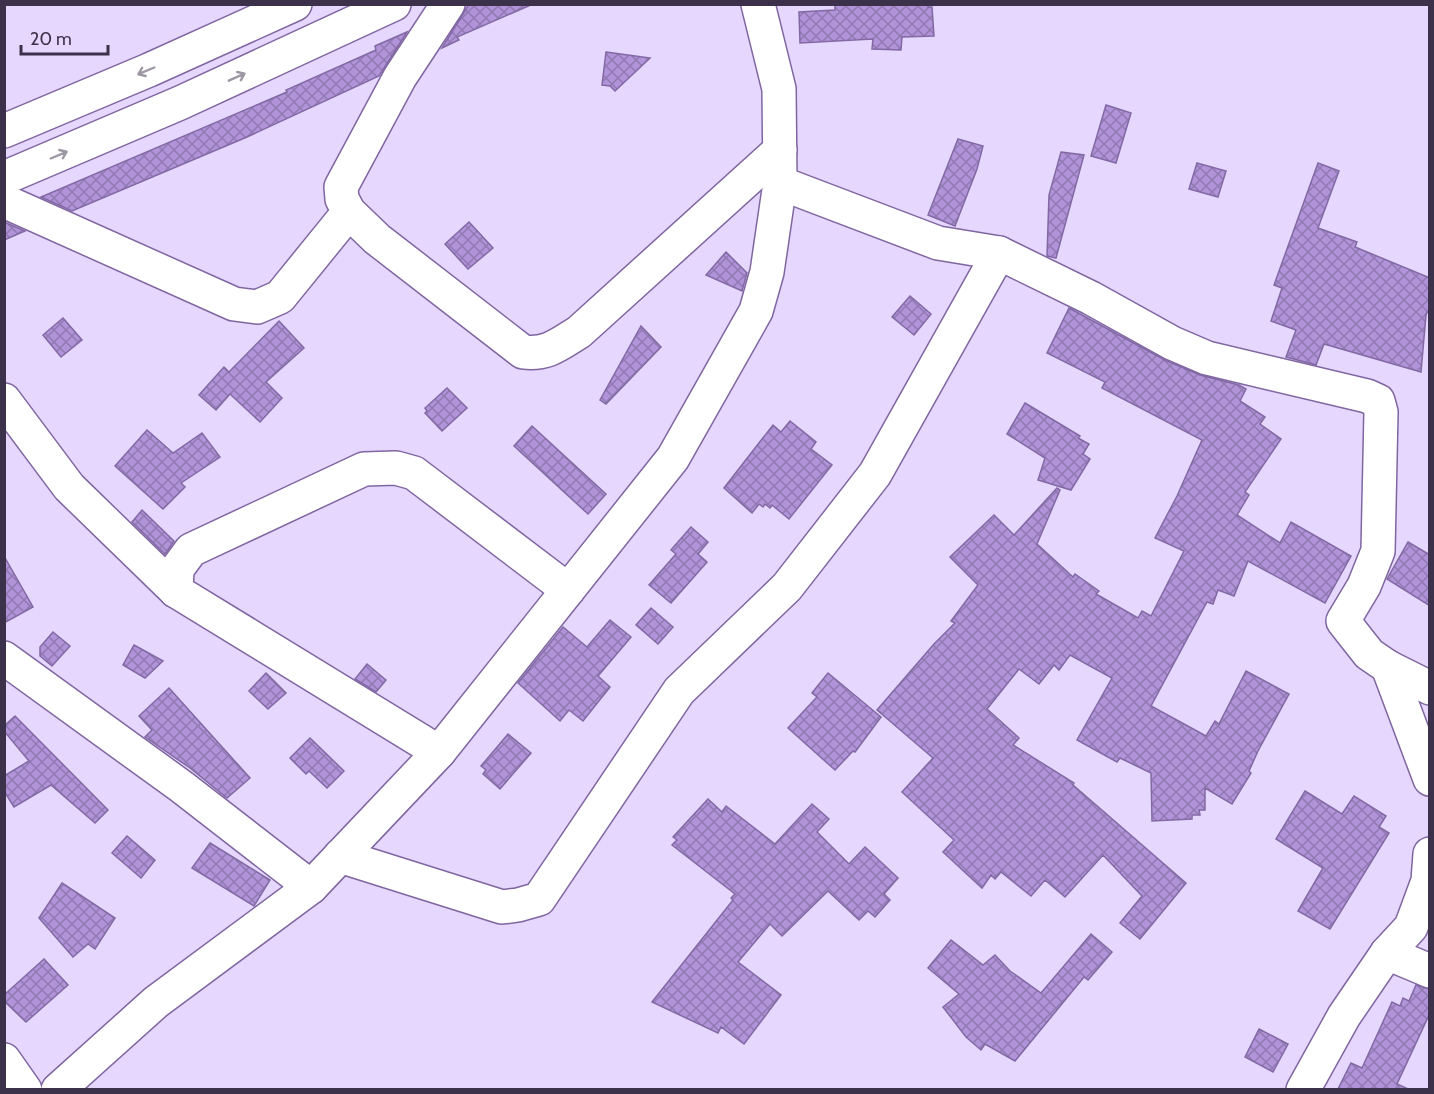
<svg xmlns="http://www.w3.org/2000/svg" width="1434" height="1094" font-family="Cabin,sans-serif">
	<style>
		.building { fill: url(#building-cross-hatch); stroke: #8269a4; stroke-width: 1.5 }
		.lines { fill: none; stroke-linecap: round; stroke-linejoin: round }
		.minor-casing { stroke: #7f66a1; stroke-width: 36 }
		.trunk-casing { stroke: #7f66a1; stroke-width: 36 }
		.minor { stroke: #fff; stroke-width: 33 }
		.trunk { stroke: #fff; stroke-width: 33 }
		.oneway { stroke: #9e98a5 }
	</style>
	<defs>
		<pattern id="building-cross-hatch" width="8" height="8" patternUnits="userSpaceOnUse" patternTransform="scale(1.5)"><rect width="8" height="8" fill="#b193d9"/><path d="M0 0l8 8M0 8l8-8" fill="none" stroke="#9179b2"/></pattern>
	</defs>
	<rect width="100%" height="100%" fill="#e6d7fe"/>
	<g class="building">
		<path d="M 469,4 L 533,4 L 457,37 L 459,40 L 442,48 Z"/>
		<path d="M 835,4 L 928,4 L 928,7 L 932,7 L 934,36 L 902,37 L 901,50 L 872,49 L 873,39 L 800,43 L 799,12 L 835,10 Z"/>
		<path d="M 407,32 L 379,76 L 247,137 L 72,211 L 41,197 L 287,92 L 286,90 L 376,50 L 375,46 Z"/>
		<path d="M 606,52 L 650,58 L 615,91 L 610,86 L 602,85 Z"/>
		<path d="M 1106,105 L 1131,113 L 1116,163 L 1091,156 Z"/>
		<path d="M 958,139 L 983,146 L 977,169 L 955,226 L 928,215 Z"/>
		<path d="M 1061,152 L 1084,155 L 1056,258 L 1047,256 L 1049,195 Z"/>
		<path d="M 1197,163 L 1226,171 L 1218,197 L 1189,189 Z"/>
		<path d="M 1318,163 L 1339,171 L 1318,228 L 1357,242 L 1355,247 L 1430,278 L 1430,307 L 1426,315 L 1421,372 L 1324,344 L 1316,365 L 1286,357 L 1296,330 L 1271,321 L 1282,288 L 1274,285 Z"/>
		<path d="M 4,222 L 25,231 L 4,240 Z"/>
		<path d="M 469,222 L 493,248 L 468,269 L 445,244 Z"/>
		<path d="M 726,252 L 747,273 L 742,291 L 706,275 Z"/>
		<path d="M 910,296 L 931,314 L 914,335 L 892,317 Z"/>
		<path d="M 1069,308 L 1165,360 L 1200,375 L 1239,385 L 1246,389 L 1240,401 L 1265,417 L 1260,424 L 1281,439 L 1245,492 L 1249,495 L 1237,515 L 1280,543 L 1291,522 L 1351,556 L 1325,603 L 1248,561 L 1234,596 L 1218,590 L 1213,604 L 1207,602 L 1151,706 L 1206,736 L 1215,721 L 1219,724 L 1246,671 L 1289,694 L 1258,751 L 1249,771 L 1251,773 L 1232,804 L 1205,788 L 1205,810 L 1199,810 L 1200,815 L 1192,815 L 1192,819 L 1152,821 L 1151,773 L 1120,758 L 1117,762 L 1077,740 L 1112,678 L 1070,655 L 1059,670 L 1054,665 L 1039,684 L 1019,669 L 987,709 L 1019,738 L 1013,745 L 1074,783 L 1073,785 L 1186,883 L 1140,939 L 1120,923 L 1142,896 L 1103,855 L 1065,897 L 1045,880 L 1031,896 L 1001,872 L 995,879 L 991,875 L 982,888 L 943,852 L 954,840 L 902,792 L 933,758 L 877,710 L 934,644 L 955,623 L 951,621 L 978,585 L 950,557 L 994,515 L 1014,535 L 1057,488 L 1060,490 L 1037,544 L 1073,577 L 1075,574 L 1099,591 L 1096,594 L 1138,618 L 1142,611 L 1151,616 L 1184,551 L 1155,538 L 1177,496 L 1202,440 L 1102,388 L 1105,382 L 1047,353 Z"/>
		<path d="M 63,318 L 82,340 L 61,357 L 43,335 Z"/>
		<path d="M 279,321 L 304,348 L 266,382 L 282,398 L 260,422 L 230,394 L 216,410 L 199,395 L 224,367 L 229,372 Z"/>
		<path d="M 641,326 L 661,347 L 606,404 L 600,400 Z"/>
		<path d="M 447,388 L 467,408 L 442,431 L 425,413 L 427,411 L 425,408 Z"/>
		<path d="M 1025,403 L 1080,436 L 1078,438 L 1089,444 L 1083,454 L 1090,459 L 1071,490 L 1038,480 L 1045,458 L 1007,434 Z"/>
		<path d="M 790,421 L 816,442 L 811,449 L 832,465 L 789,519 L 772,505 L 770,508 L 765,504 L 763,507 L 759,504 L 752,513 L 724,488 L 773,425 L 781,432 Z"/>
		<path d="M 532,426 L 606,494 L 588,514 L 514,446 Z"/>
		<path d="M 147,430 L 173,453 L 202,433 L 220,457 L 181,483 L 185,487 L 163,509 L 115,466 Z"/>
		<path d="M 142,510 L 174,541 L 165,554 L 132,522 Z"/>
		<path d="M 691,527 L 708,542 L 698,554 L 707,562 L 671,603 L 649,585 L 676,554 L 671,550 Z"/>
		<path d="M 1408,542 L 1430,555 L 1430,606 L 1387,579 Z"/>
		<path d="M 4,556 L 33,607 L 4,623 Z"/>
		<path d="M 651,608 L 673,627 L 658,644 L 636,625 Z"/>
		<path d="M 610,620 L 631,637 L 598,676 L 610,687 L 583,721 L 569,710 L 560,721 L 518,683 L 563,627 L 587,647 Z"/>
		<path d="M 53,632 L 70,646 L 52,666 L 40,656 L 40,647 Z"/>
		<path d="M 134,645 L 163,661 L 145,678 L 123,665 Z"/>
		<path d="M 367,664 L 386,680 L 376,692 L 355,679 Z"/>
		<path d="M 266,673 L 286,693 L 268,709 L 249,691 Z"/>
		<path d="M 828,673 L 881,717 L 855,752 L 853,751 L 835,770 L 788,728 L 817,697 L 812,693 Z"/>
		<path d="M 169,688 L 250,778 L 227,798 L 190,768 L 145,737 L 152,730 L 139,716 Z"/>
		<path d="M 15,716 L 108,810 L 95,823 L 51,785 L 14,807 L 4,791 L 4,776 L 29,761 L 4,731 L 4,726 Z"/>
		<path d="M 508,734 L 531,753 L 500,789 L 483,774 L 486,770 L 481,766 Z"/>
		<path d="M 310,738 L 344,771 L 327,788 L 309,771 L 306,774 L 290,758 Z"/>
		<path d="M 1305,791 L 1342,814 L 1354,796 L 1386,816 L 1379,827 L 1389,833 L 1330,929 L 1298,911 L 1323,868 L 1276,839 Z"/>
		<path d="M 708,799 L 722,812 L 726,806 L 775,844 L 812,804 L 829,819 L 817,832 L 849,864 L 865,847 L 898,878 L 884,894 L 890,900 L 875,917 L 868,911 L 859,920 L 828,891 L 782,936 L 770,924 L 738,962 L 781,995 L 744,1044 L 721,1027 L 718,1033 L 652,1002 L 733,900 L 731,898 L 735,894 L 672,845 L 677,840 L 673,837 Z"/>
		<path d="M 127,836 L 155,860 L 141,878 L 112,853 Z"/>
		<path d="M 210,843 L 270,880 L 254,906 L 192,868 Z"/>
		<path d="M 62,883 L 115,918 L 95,949 L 88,944 L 73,957 L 39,918 Z"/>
		<path d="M 1091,934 L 1112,952 L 1088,980 L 1084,977 L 1015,1061 L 985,1044 L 981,1050 L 966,1037 L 943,1007 L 959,994 L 928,968 L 951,940 L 983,965 L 995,955 L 1010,971 L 1041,993 Z"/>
		<path d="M 44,959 L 68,985 L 26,1022 L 4,1001 L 4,995 Z"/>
		<path d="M 1416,985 L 1430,989 L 1430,1013 L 1397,1084 L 1408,1089 L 1338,1089 L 1351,1063 L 1362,1068 L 1392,1002 L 1400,1006 L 1403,998 L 1409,1001 Z"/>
		<path d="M 1259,1029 L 1288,1044 L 1273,1072 L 1245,1057 Z"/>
	</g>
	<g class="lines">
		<defs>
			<g id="minor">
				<path d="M 448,4 L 400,77 L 341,187 L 342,199 L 349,212 L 377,239 L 523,352 C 547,355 558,345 579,332 L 780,150"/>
				<path d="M 780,183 L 938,243 L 999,253 L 1091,298 L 1172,343 L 1207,358 L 1367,396 L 1378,401 L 1381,412 L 1378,551 L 1364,586 L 1343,621 L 1369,654 L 1388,667 L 1430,688"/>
				<path d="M 4,201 L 234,304 L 257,307 L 280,297 L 349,212"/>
				<path d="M 4,400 L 69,487 L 176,591 L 439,752"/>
				<path d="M 176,591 L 177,569 L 191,550 L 364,469 L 396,468 L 414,473 L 568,590"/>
				<path d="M 4,658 L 182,787 L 311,887"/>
				<path d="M 1388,667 L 1430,779"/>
				<path d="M 340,856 L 502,907 L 518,905 L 539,899 L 679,691 L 787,587 L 875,474 L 999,253"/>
				<path d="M 1387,953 L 1430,971"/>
				<path d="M 4,1060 L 25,1090"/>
				<path d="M 58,1090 L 156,1002 L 311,887 L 439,752 L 673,458 L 756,311 L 767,272 L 780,183 L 779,89 L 758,4"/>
				<path d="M 1303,1090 L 1344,1016 L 1387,953 L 1411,927 L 1428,881 L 1430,854"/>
			</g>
			<g id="trunk">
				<path d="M 4,131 L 149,70 L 295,4"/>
				<path d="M 4,178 L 180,103 L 394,4"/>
			</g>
		</defs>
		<use href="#minor" class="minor-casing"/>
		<use href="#trunk" class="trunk-casing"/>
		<use href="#minor" class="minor"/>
		<use href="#trunk" class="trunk"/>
	</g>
	<defs><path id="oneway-shaft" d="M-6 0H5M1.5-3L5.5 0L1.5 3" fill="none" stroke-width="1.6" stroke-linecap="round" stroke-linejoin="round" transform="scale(1.5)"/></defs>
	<g class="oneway">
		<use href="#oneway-shaft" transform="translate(146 71) rotate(157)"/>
		<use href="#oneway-shaft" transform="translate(237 77) rotate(-24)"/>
		<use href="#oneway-shaft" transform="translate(59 155) rotate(-23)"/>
	</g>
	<rect width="1434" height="1094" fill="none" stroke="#3c314b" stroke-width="12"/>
	<path d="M21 45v9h87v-9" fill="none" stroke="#3c314b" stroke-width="3"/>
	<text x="30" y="45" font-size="18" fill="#3c314b" stroke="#e6d7fe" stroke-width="4.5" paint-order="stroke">20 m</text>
</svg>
